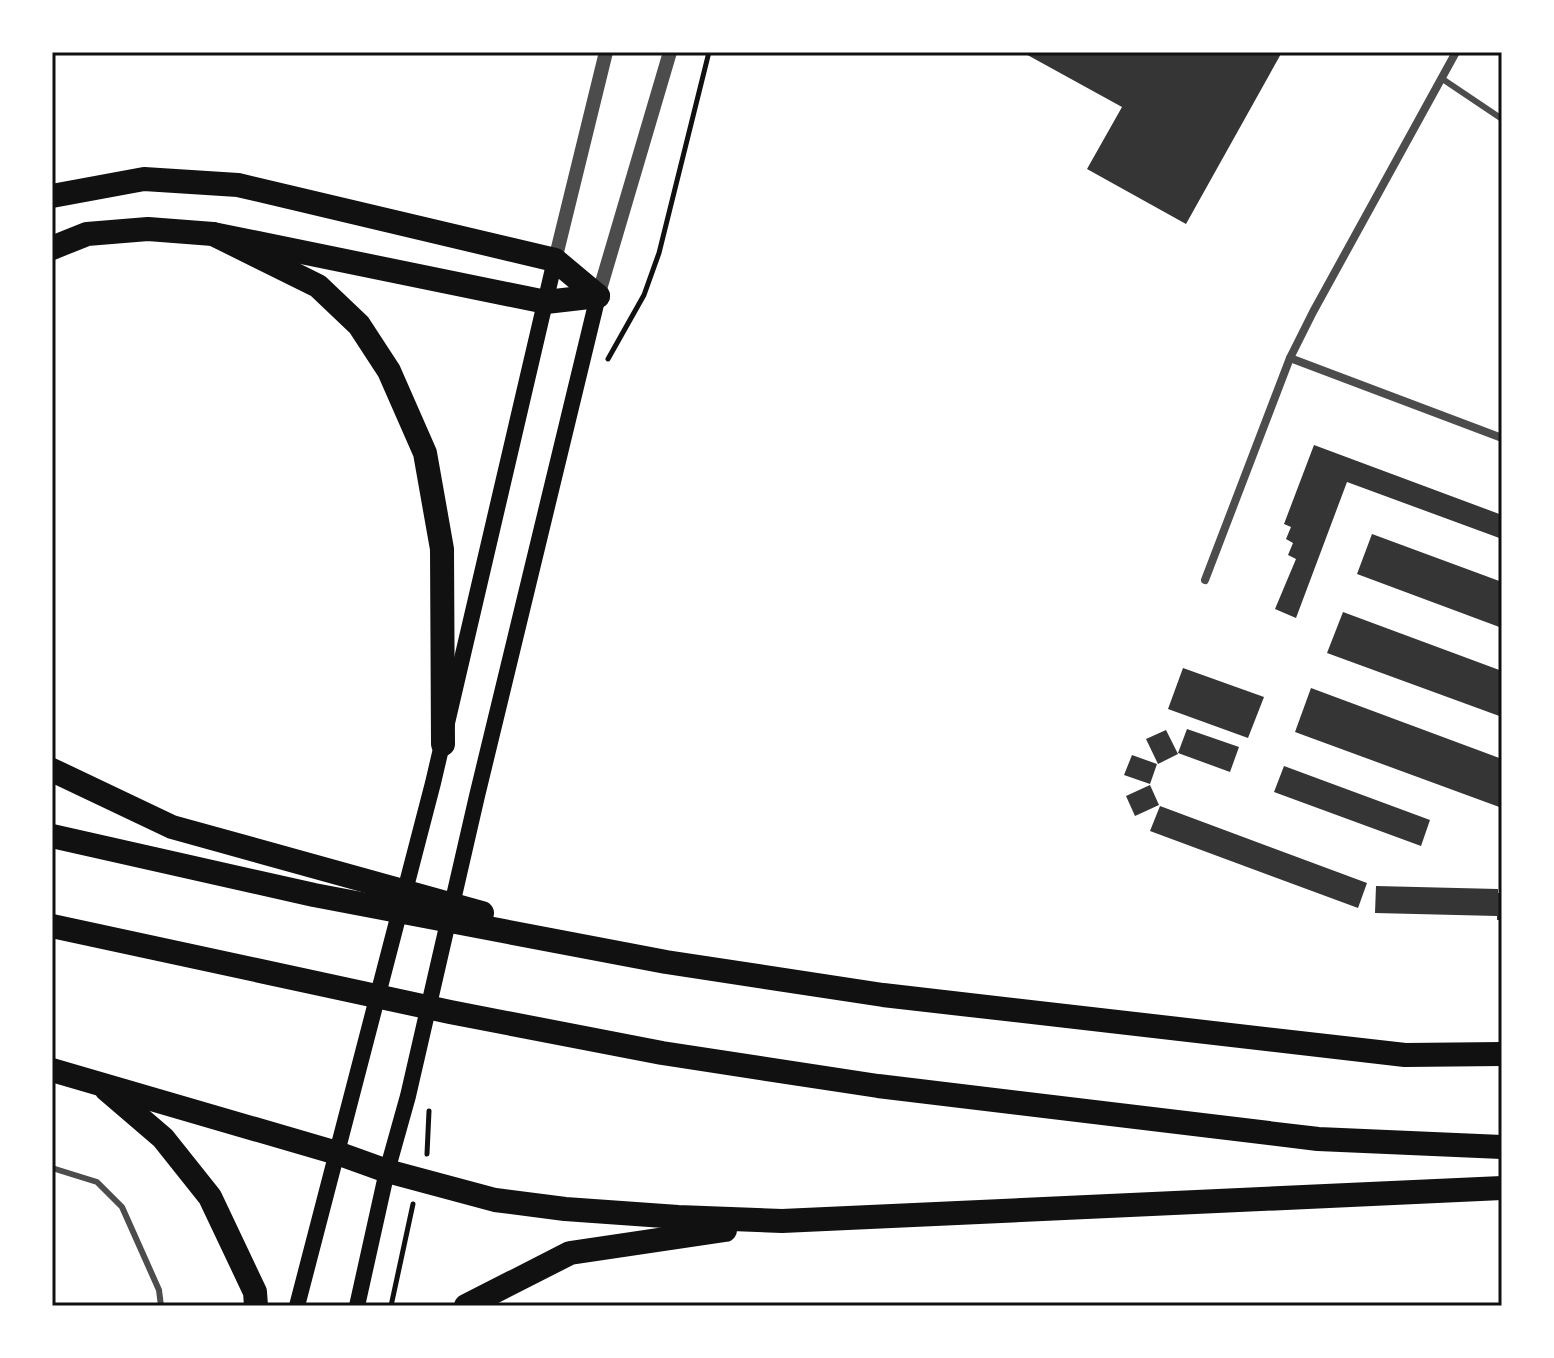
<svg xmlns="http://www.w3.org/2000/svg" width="1554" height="1358" font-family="'DejaVu Sans',sans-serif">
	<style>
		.building { fill: #353535 }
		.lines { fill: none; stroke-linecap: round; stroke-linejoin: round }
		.path { stroke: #111; stroke-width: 5 }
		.service { stroke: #4c4c4c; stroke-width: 6 }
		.minor { stroke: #4c4c4c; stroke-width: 8 }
		.tertiary { stroke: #4c4c4c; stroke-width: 14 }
		.secondary { stroke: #111; stroke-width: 16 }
		.motorway { stroke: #111; stroke-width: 24 }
		.neatline { fill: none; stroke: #111; stroke-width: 3 }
	</style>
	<rect width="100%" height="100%" fill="#fff"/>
	<g class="building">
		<path d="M 1022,52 L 1282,52 L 1186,224 L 1087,169 L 1122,107 Z"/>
		<path d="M 1314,445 L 1502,515 L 1502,539 L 1347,482 L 1296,618 L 1275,609 L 1296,559 L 1288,555 L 1293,543 L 1286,539 L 1291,527 L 1284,524 Z"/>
		<path d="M 1372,534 L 1502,582 L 1502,628 L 1357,574 Z"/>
		<path d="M 1343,612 L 1502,671 L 1502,717 L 1327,653 Z"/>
		<path d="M 1183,668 L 1264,697 L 1248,738 L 1168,709 Z"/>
		<path d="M 1311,688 L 1502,759 L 1502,808 L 1295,732 Z"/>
		<path d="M 1187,729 L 1239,747 L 1230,772 L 1178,753 Z"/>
		<path d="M 1166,730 L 1178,754 L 1158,764 L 1146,739 Z"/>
		<path d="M 1132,755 L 1157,764 L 1150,784 L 1124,775 Z"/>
		<path d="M 1284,766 L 1430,820 L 1421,846 L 1274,792 Z"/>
		<path d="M 1150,785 L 1159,805 L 1135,816 L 1126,796 Z"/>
		<path d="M 1160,806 L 1367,883 L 1358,908 L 1150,831 Z"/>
		<path d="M 1376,886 L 1498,889 L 1498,893 L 1502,893 L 1502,920 L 1497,920 L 1497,916 L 1375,913 Z"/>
	</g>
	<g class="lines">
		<g class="path">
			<path d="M 608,359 L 644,295 L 659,253 L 709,52"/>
			<path d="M 427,1154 L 429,1111"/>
			<path d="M 391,1306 L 413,1204"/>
		</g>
		<g class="service">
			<path d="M 1441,78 L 1502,119"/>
			<path d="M 52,1168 L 97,1182 L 122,1207 L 159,1290 L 161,1306"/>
		</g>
		<g class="minor">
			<path d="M 1290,358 L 1502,438"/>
			<path d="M 1205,580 L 1290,358 L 1313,312 L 1456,52"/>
		</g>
		<g class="tertiary">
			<path d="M 555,260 L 606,52"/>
			<path d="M 598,296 L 670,52"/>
		</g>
		<g class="secondary">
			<path d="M 297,1306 L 433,783 L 555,260"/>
			<path d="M 357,1306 L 387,1171 L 408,1096 L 477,796 L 598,296"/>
		</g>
		<g class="motorway">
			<path d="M 52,196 L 144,179 L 238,185 L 555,260 L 598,296"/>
			<path d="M 213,234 L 318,286 L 359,325 L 389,371 L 425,453 L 442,549 L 443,744"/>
			<path d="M 52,248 L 87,234 L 148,229 L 213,234 L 546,302 L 598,296"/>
			<path d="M 52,770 L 172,827 L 482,913"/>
			<path d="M 52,836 L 314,895 L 666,962 L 883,995 L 1405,1055 L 1502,1054"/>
			<path d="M 52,926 L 450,1012 L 662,1053 L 878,1086 L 1318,1139 L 1502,1147"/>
			<path d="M 52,1070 L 337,1153 L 387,1171 L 495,1200 L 565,1209 L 678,1217 L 782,1221 L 1502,1188"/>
			<path d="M 107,1090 L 163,1138 L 210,1197 L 255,1292 L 256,1306"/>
			<path d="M 466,1306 L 570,1253 L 725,1230"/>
		</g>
	</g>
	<rect width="1554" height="1358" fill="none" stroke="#ffffff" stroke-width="108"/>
	<rect x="54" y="54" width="1446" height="1250" class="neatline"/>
</svg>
